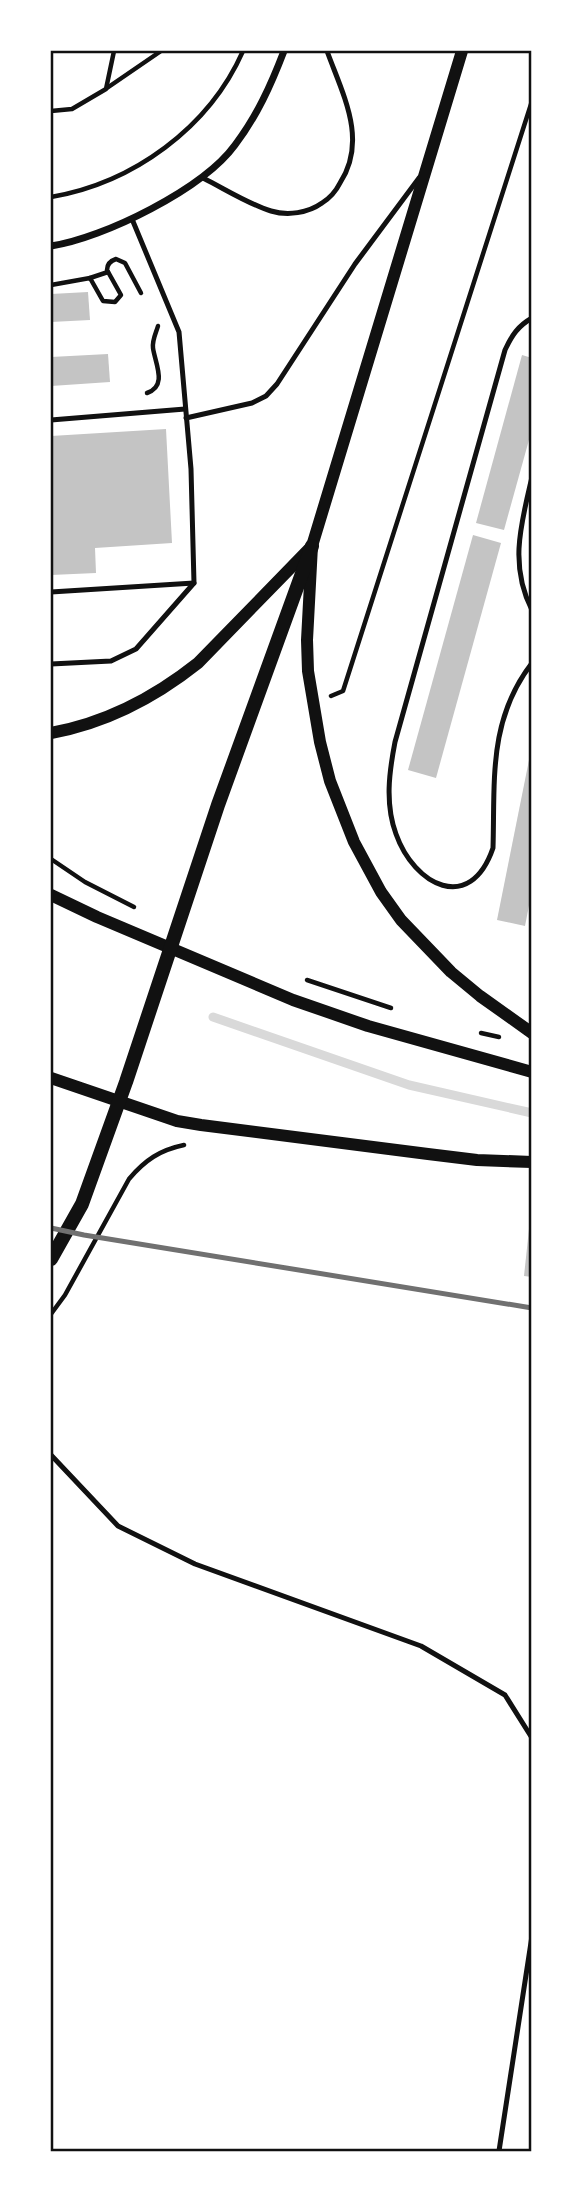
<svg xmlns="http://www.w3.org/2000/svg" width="583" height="2202" font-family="'Noto Sans',sans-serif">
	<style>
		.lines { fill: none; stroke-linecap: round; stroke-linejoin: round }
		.stream { stroke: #d9d9d9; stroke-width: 9 }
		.building { fill: #c4c4c4 }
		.path { stroke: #111; stroke-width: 4.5 }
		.service { stroke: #111; stroke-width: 5 }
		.minor { stroke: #111; stroke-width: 7 }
		.tertiary { stroke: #111; stroke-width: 12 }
		.secondary { stroke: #111; stroke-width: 14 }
		.rail { stroke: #707070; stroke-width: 5 }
		.neatline { fill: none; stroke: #111; stroke-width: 2.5 }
	</style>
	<rect width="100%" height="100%" fill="#fff"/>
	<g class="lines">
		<path class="stream" d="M 213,1017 L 409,1085 L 532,1113"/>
	</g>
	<g class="building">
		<path d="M 88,292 L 90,320 L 51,322 L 51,294 Z"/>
		<path d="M 108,354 L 110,382 L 51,386 L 51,357 Z"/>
		<path d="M 522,355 L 532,358 L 532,429 L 504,530 L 476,523 Z"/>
		<path d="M 166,429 L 172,543 L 95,548 L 96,573 L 51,575 L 51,436 Z"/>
		<path d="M 473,535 L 501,543 L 436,778 L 408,770 Z"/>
		<path d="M 531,750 L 532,890 L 525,926 L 497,920 Z"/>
		<path d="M 529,1229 L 532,1229 L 532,1277 L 524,1276 Z"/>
	</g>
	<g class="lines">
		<g class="path">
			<path d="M 107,88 L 161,51"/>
			<path d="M 51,111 L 72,109 L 106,89 L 114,51"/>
			<path d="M 51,197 C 133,183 209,128 243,51"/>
			<path d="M 90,278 L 108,272"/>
			<path d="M 51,285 L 90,278 L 103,301 L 115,302 L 121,295 L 107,270 C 107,264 110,261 116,259 L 125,263 L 141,293"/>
			<path d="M 147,393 C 168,386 155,363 153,348 C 152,340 156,333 158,326"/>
			<path d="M 331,696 L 343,691 L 532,101"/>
			<path d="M 51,859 L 85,882 L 134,907"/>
			<path d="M 307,980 L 391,1008"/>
			<path d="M 481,1033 L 499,1037"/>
			<path d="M 51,1314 L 65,1295 L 129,1179 C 145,1160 160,1150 184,1145"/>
		</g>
		<g class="service">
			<path d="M 203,178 C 225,189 248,204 271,211 C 288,216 308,213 322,203 C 330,198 336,191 340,183 C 368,140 343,95 327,51"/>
			<path d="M 532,318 C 518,326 512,335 505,350 L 395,742 C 389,773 385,804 396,834 C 414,885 470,915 493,848 C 495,780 488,720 532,663"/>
			<path d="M 186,418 L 252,403 L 266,396 L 277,384 L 355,264 L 419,178"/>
			<path d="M 51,420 L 185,409"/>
			<path d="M 532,477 C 521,524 509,565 532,610"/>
			<path d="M 51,592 L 194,583"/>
			<path d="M 51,664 L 111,661 L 136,649 L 194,583 L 191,469 L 179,332 L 132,219"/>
			<path d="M 51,1455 L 118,1526 L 195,1564 L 421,1646 L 505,1695 L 532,1738"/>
			<path d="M 499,2151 L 532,1936"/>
		</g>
		<path class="minor" d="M 51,246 C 104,238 203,189 235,145 C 257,116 271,85 284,51"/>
		<g class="tertiary">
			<path d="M 462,51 L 312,546 L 307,640 L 308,671 L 320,742 L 330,781 L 354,842 L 381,892 L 401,920 L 451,972 L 480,996 L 532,1033"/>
			<path d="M 51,733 C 106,723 154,698 198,663 L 312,546"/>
			<path d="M 51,895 L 97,917 L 293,1000 L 368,1026 L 532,1072"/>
			<path d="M 51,1078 L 177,1121 L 201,1125 L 428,1154 L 477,1160 L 532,1162"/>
		</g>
		<path class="secondary" d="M 51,1259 L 82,1204 L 126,1082 L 218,805 L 312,546"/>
		<path class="rail" d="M 51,1228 L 84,1235 L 532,1308"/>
	</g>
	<rect width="583" height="2202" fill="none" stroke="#ffffff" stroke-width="105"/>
	<rect x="52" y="52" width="478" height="2098" class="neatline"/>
</svg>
